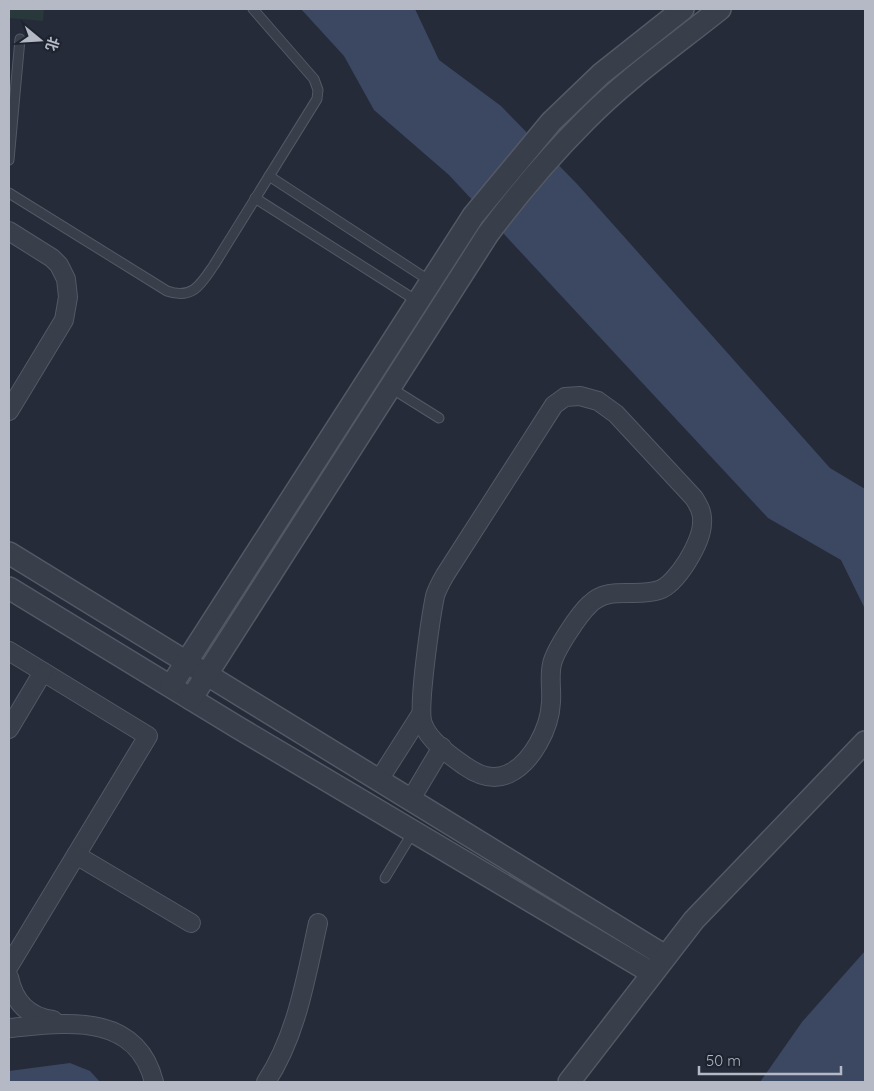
<svg xmlns="http://www.w3.org/2000/svg" width="874" height="1091" font-family="Quicksand,'Noto Sans SC',sans-serif">
	<style>
		.green { fill: #28383b }
		.water { fill: #3c4861 }
		.lines { fill: none; stroke-linecap: round; stroke-linejoin: round }
		.service-casing { stroke: #535965; stroke-width: 11 }
		.minor-casing { stroke: #535965; stroke-width: 20 }
		.tertiary-casing { stroke: #535965; stroke-width: 24 }
		.service { stroke: #383e4a; stroke-width: 9 }
		.minor { stroke: #383e4a; stroke-width: 18 }
		.tertiary { stroke: #383e4a; stroke-width: 21 }
	</style>
	<rect width="100%" height="100%" fill="#252b39"/>
	<path class="green" d="M 9,9 L 44,9 L 43,21 L 9,18 Z"/>
	<g class="water">
		<path d="M 301,9 L 415,9 L 439,60 L 501,106 L 578,185 L 830,468 L 865,489 L 865,609 L 841,560 L 768,518 L 449,175 L 374,110 L 344,56 Z"/>
		<path d="M 865,951 L 865,1082 L 760,1082 L 802,1022 Z"/>
		<path d="M 70,1063 L 90,1071 L 100,1082 L 9,1082 L 9,1071 Z"/>
	</g>
	<g class="lines">
		<defs>
			<g id="service">
				<path d="M 9,160 L 20,39"/>
				<path d="M 269,176 L 430,281"/>
				<path d="M 9,193 L 167,291 C 193,300 201,284 214,265 L 317,99 L 318,90 L 314,79 L 253,9"/>
				<path d="M 255,198 L 417,301"/>
				<path d="M 391,388 L 439,418"/>
				<path d="M 385,878 L 413,832"/>
			</g>
			<g id="minor">
				<path d="M 9,231 L 52,258 L 59,265 L 66,279 L 68,297 L 64,320 L 9,411"/>
				<path d="M 580,396 L 598,401 L 616,414 L 694,498 C 699,506 703,513 702,523 C 702,542 677,584 659,590 C 636,598 609,585 590,604 C 579,614 555,650 552,664 C 549,677 552,690 551,702 C 550,728 532,763 508,774 C 492,781 478,775 465,766 C 451,756 429,741 423,724 C 417,709 431,616 435,596 C 437,589 441,582 445,575 L 554,405 L 565,397 Z"/>
				<path d="M 9,651 L 148,736 L 9,966"/>
				<path d="M 9,729 L 43,672"/>
				<path d="M 379,780 L 421,714"/>
				<path d="M 411,799 L 442,747"/>
				<path d="M 76,855 L 191,923"/>
				<path d="M 9,977 C 14,1002 28,1017 53,1020"/>
				<path d="M 9,1028 C 65,1023 136,1011 154,1082"/>
				<path d="M 266,1082 C 297,1035 306,977 318,923"/>
			</g>
			<g id="tertiary">
				<path d="M 9,553 L 665,956"/>
				<path d="M 9,588 L 237,727 L 652,973"/>
				<path d="M 171,686 L 473,216 L 551,122 L 601,74 L 683,9"/>
				<path d="M 191,699 L 488,234 C 518,194 550,156 585,121 C 626,79 675,45 720,9"/>
				<path d="M 569,1082 L 694,920 L 865,742"/>
			</g>
		</defs>
		<use href="#service" class="service-casing"/>
		<use href="#minor" class="minor-casing"/>
		<use href="#tertiary" class="tertiary-casing"/>
		<use href="#service" class="service"/>
		<use href="#minor" class="minor"/>
		<use href="#tertiary" class="tertiary"/>
	</g>
	<rect width="874" height="1091" fill="none" stroke="#b4b9c5" stroke-width="20"/>
	<g transform="translate(40 40) rotate(108)" stroke="#1d232f" stroke-width="4" paint-order="stroke">
	<path d="M0-4L9 19L0 12L-9 19Z" fill="#b4b9c5"/>
	<text y="-8" font-size="14" font-weight="bold" text-anchor="middle" fill="#b4b9c5">北</text>
	</g>
	<path d="M699 1066v8h142v-8" fill="none" stroke="#b4b9c5" stroke-width="2.5"/>
	<text x="706" y="1066" font-size="15" fill="#b4b9c5" stroke="#1d232f" stroke-width="4" paint-order="stroke">50 m</text>
</svg>
